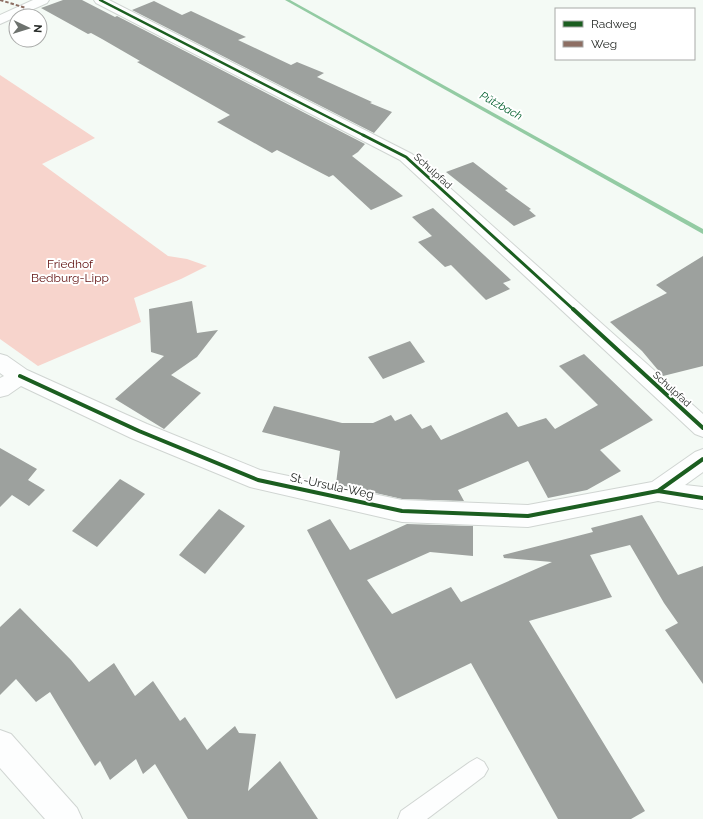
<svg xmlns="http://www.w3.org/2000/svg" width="703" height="819" font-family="Raleway,sans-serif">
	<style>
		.green { fill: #f7d4cc }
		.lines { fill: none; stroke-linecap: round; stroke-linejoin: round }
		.stream { fill: #93cba3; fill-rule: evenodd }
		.building { fill: #9da19e }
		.service-casing { stroke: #d0d5d2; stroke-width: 2 }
		.minor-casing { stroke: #d0d5d2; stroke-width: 2 }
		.service { fill: #fdfefe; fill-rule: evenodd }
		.minor { fill: #fdfefe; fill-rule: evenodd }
		.quiet { stroke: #8d6e63; stroke-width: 2; stroke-dasharray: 3.5 2; stroke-linecap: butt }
		.cycleway-far2-casing { stroke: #fff; stroke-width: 4 }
		.cycleway-far1-casing { stroke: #fff; stroke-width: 5 }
		.cycleway-casing { stroke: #fff; stroke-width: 6 }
		.cycleway-far2 { stroke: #1b5e20; stroke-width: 2.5 }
		.cycleway-far1 { stroke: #1b5e20; stroke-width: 3 }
		.cycleway { stroke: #1b5e20; stroke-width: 4 }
		.labels { text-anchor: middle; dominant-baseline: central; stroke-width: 4; stroke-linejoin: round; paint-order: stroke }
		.far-street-label { font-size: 10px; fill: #252926; stroke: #fff }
		.far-water-label { font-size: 11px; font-style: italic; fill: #005e2c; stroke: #fff }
		.park-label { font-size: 12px; fill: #611110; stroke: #fff }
		.street-label { font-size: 12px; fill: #252926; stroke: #fff }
	</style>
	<rect width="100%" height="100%" fill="#f4faf5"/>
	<path class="green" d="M 0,75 L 95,138 L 42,164 L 168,256 L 187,259 L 207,266 L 181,279 L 134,298 L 141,322 L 38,366 L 0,339 Z"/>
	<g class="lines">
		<path class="stream" d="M 285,0 L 290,0 L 703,229 L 703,234 Z"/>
	</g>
	<g class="building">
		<path d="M 63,0 L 82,0 L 115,17 L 117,16 L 365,144 L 358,152 L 352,156 L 403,196 L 371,210 L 333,175 L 329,177 L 277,150 L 272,153 L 217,122 L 230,115 L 137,62 L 140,61 L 102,39 L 91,33 L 88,34 L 41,8 Z"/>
		<path d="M 154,1 L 182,15 L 191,11 L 246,37 L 238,40 L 291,65 L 297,62 L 324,73 L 317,77 L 372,102 L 370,103 L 392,112 L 374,133 L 132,10 Z"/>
		<path d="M 473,162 L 508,189 L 505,190 L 531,209 L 529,210 L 536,216 L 514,226 L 446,172 Z"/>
		<path d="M 433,208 L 511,280 L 503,283 L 510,289 L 486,300 L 451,265 L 445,267 L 418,242 L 432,236 L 412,217 Z"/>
		<path d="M 703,256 L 703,366 L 663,376 L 642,351 L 610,322 L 667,293 L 656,285 Z"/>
		<path d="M 192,301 L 197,333 L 218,330 L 197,357 L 171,375 L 201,393 L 164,429 L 115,399 L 164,356 L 151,352 L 149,309 Z"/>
		<path d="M 410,341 L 425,362 L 383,379 L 368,357 Z"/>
		<path d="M 584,354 L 653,420 L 600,450 L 621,471 L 587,490 L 548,498 L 528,461 L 458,490 L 464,501 L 402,499 L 336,484 L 340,451 L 262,432 L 274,406 L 342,423 L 373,423 L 391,415 L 395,421 L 411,414 L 422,429 L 431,425 L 441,440 L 507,412 L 518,427 L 546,418 L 555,429 L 598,405 L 559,366 Z"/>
		<path d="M 0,448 L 37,469 L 28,480 L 45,490 L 29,506 L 12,495 L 0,507 Z"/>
		<path d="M 120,479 L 145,494 L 97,547 L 72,531 Z"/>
		<path d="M 219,509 L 245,526 L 205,574 L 179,555 Z"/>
		<path d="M 642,515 L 678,575 L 703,566 L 703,684 L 665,630 L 678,623 L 664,603 L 630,545 L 590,555 L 612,597 L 529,621 L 645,811 L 631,819 L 558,819 L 471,663 L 396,699 L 307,530 L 330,519 L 350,550 L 407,524 L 473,526 L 473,556 L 430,552 L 367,580 L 392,614 L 451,587 L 461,602 L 552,562 L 504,558 L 503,555 L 593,532 L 591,528 Z"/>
		<path d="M 20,608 L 71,660 L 89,682 L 114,663 L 135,696 L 153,681 L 180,721 L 185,717 L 207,750 L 235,726 L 239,733 L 256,734 L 248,791 L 280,761 L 318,819 L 188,819 L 155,764 L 143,774 L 136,759 L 110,780 L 100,761 L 95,766 L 50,692 L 36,702 L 16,679 L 0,695 L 0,627 Z"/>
	</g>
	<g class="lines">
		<defs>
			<path id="service" d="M 477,758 L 484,762 L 488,769 L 484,776 L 427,819 L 398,819 L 401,811 L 470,762 Z"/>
			<g id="minor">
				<path d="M 33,0 L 49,0 L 47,3 L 0,24 L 0,15 Z"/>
				<path d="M 94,0 L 109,0 L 412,154 L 703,414 L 703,437 L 695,434 L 400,160 L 96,3 Z"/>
				<path d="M 0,354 L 7,356 L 27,370 L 147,424 L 260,470 L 402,500 L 528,505 L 652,482 L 695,452 L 703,449 L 703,472 L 685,485 L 703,487 L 703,509 L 658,501 L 528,527 L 402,522 L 250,487 L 131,438 L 21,386 L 8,395 L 0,397 L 0,378 L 4,376 L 0,373 Z"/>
				<path d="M 0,730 L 11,734 L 77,808 L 82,819 L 45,819 L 0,768 Z"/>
			</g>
		</defs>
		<use href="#service" class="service-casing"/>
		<use href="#minor" class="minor-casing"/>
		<use href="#service" class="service"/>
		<use href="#minor" class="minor"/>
		<path class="quiet" d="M 0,0 L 26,8"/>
		<defs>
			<path id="cycleway-far2" d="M 100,0 L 365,136"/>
			<path id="cycleway-far1" d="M 363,135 L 406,157 L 574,310"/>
			<g id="cycleway">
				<path d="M 573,309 L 703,428"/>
				<path d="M 20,376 L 139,431 L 258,480 L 402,511 L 528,516 L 658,491 L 703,498"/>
				<path d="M 658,491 L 703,459"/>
			</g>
		</defs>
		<use href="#cycleway-far2" class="cycleway-far2-casing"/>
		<use href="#cycleway-far1" class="cycleway-far1-casing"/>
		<use href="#cycleway" class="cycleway-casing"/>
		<use href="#cycleway-far2" class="cycleway-far2"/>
		<use href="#cycleway-far1" class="cycleway-far1"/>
		<use href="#cycleway" class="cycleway"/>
	</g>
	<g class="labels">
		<g class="far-street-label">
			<text transform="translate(433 171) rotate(42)">Schulpfad</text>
			<text transform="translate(672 389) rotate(42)">Schulpfad</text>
		</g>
		<g class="far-water-label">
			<text transform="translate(501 106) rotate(29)">Pützbach</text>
		</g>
		<g class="park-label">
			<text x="70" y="264">Friedhof<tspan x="70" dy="14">Bedburg-Lipp</tspan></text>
		</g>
		<g class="street-label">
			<text transform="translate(332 486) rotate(12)">St.-Ursula-Weg</text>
		</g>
	</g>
	<rect x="555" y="8" width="140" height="52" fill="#ffffff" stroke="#a8a9a8"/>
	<rect x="563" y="21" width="20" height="6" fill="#1b5e20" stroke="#a8a9a8"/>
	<text x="591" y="28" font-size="12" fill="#252926">Radweg</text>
	<rect x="563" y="41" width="20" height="6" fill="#8d6e63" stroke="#a8a9a8"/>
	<text x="591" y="48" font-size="12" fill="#252926">Weg</text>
	<g transform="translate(28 28) rotate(94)"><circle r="19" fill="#ffffff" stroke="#a8a9a8"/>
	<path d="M0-3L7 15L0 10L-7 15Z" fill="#6d726e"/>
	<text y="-6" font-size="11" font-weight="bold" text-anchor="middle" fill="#252926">N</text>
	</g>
</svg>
